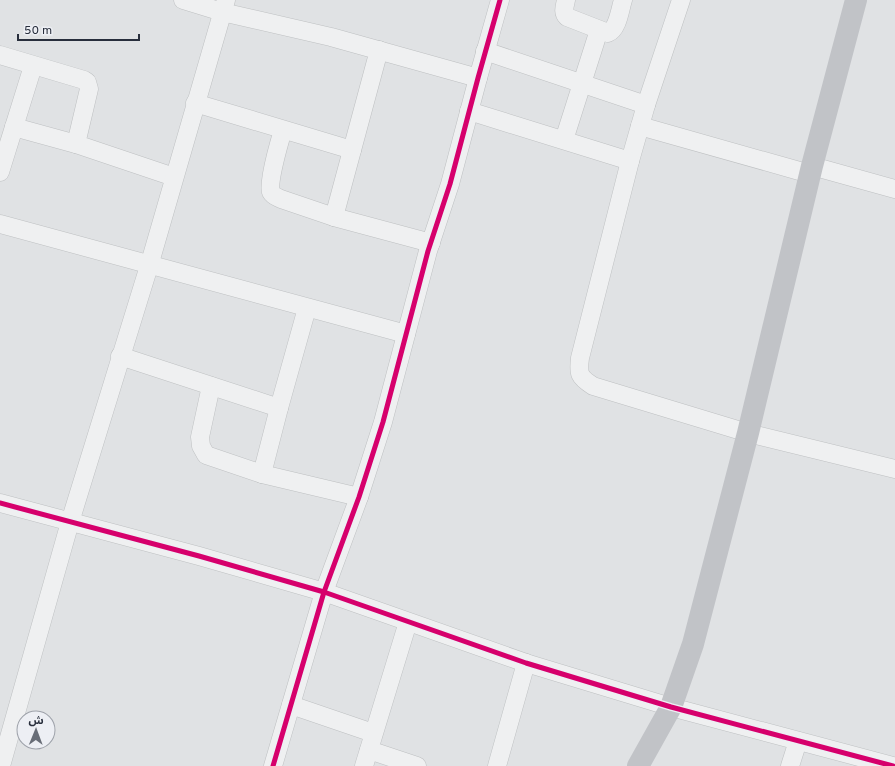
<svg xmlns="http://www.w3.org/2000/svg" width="895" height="766" font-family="Overpass,'Noto Sans Arabic',sans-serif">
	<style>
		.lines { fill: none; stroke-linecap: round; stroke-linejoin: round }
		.street-casing { stroke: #bec0c2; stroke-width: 19 }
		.street { stroke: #eff0f1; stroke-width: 18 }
		.secondary { stroke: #c1c3c7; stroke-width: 22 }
		.cycleway-casing { stroke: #edeff4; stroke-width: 8 }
		.cycleway { stroke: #d6006c; stroke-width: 5 }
	</style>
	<rect width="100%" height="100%" fill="#e0e2e4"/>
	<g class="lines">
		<defs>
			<g id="street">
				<path d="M 183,0 L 222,12 L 331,37 L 478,78"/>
				<path d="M 566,0 C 565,6 562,12 567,17 L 608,33 C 618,29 620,9 623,0"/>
				<path d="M 681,0 L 646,105 L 630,161 L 580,358 C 578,374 579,377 593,386 L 748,433 L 895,469"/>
				<path d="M 379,50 L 334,217 L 431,243"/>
				<path d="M 485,51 L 646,105"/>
				<path d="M 0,55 L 84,80 L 87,82 L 89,89 L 76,144 L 174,177"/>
				<path d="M 195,103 L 352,150"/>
				<path d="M 469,111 L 630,161"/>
				<path d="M 640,126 L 810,174"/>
				<path d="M 14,127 L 76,144"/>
				<path d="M 283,130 C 280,140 267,184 271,192 C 273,196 277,197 281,199 L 334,217"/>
				<path d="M 564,140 L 599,30"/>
				<path d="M 812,166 L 895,189"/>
				<path d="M 0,172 L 33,66"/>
				<path d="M 0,224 L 406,334"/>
				<path d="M 120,356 L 279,408 L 262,474 L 359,497"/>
				<path d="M 211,386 L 200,437 L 201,446 L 206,455 L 262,474"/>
				<path d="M 279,408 L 307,308"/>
				<path d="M 0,503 L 199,556 L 324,592 L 526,663 L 671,707 L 893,766"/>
				<path d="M 291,705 L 373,733"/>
				<path d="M 369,750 L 417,766"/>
				<path d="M 1,766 L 70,522 L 149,266 L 226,0"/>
				<path d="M 273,766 L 324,592 L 359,497 L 383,422 L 428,251 L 450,184 L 478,78 L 500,0"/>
				<path d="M 364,766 L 408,622"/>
				<path d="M 497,766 L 526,663"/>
				<path d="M 790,766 L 798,741"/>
			</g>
		</defs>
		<use href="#street" class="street-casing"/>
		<use href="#street" class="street"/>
		<path class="secondary" d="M 638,766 L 671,707 L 693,644 L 748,433 L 812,166 L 856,0"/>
		<defs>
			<g id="cycleway">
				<path d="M 0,503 L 199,556 L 324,592 L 526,663 L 671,707 L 893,766"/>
				<path d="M 273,766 L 324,592 L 359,497 L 383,422 L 428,251 L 450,184 L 478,78 L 500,0"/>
			</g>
		</defs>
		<use href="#cycleway" class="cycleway-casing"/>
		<use href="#cycleway" class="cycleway"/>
	</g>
	<g transform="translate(36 730) rotate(1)"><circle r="19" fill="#edeff4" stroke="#9ea2aa"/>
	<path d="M0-3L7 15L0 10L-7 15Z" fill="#686d77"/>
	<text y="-6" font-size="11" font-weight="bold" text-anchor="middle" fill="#282e3c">ش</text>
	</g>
	<path d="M18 34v6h121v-6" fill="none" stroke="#282e3c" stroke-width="2"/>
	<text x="24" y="34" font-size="12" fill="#282e3c" stroke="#edeff4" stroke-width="3" paint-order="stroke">50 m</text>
</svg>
